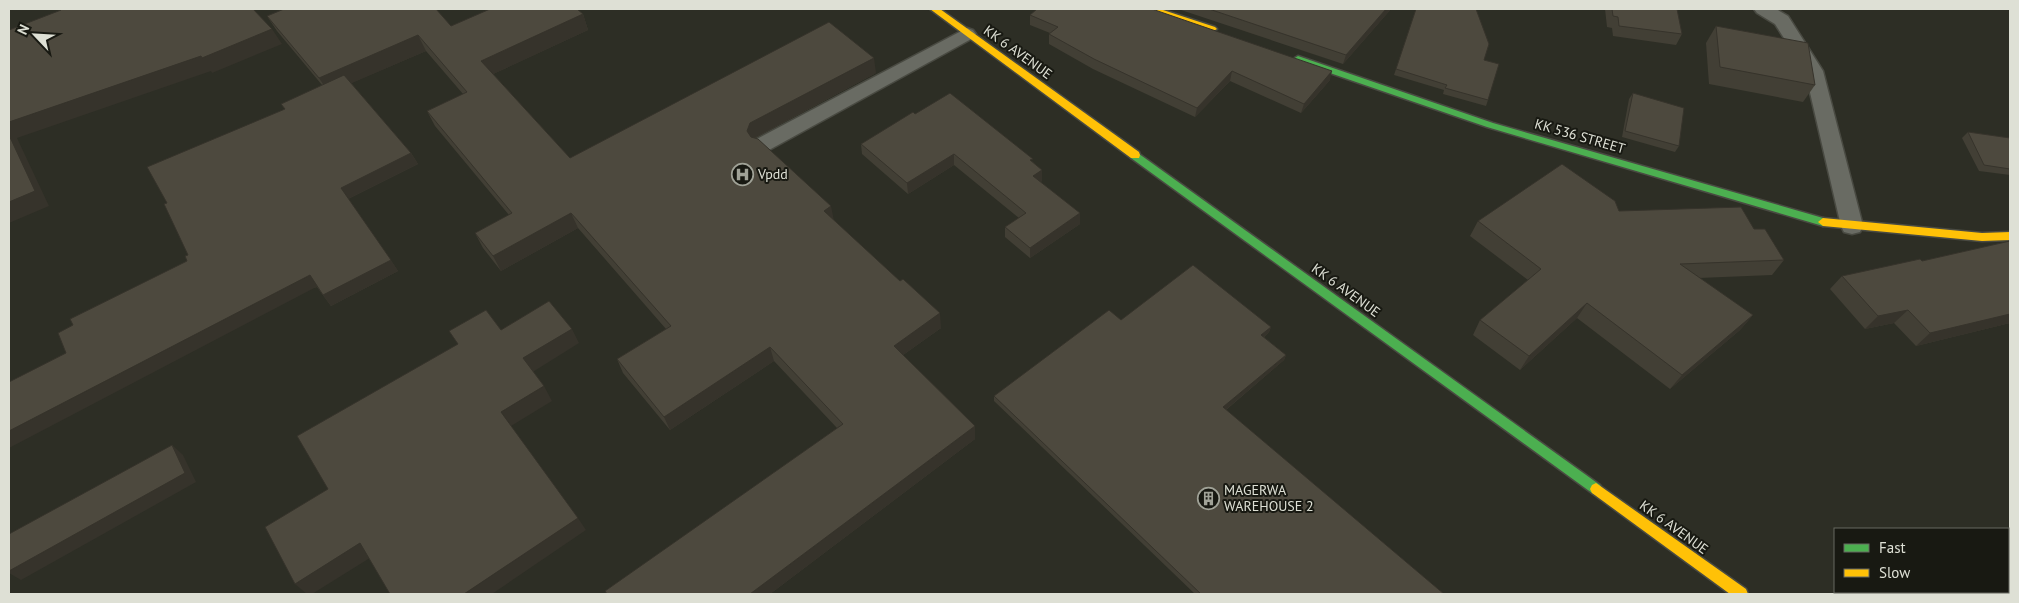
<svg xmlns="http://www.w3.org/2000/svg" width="2019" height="603" font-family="'PT Sans',sans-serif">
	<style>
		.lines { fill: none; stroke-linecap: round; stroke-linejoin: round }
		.lane-casing { stroke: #494a42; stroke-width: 3 }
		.fast-casing { stroke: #494a42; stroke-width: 3 }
		.slow-casing { stroke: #494a42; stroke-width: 3 }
		.lane { fill: #696b63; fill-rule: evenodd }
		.fast { fill: #4caf50; fill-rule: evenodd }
		.slow { fill: #ffc107; fill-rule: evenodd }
		.wall { fill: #423f35 }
		.shaded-wall { fill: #36332b }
		.building { fill: #4d493e; stroke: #36332b }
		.labels { text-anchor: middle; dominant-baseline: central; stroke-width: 4; stroke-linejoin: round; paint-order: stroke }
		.street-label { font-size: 14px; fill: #dee0d5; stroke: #181912 }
		.poi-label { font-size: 14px; fill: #dee0d5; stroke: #181912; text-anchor: start }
	</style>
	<rect width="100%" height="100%" fill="#2d2e25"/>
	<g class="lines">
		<defs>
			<g id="lane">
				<path d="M 1754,9 L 1776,9 L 1788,16 L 1823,71 L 1863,226 L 1860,232 L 1852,234 L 1844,232 L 1841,226 L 1805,71 L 1775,24 L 1757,13 Z"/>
				<path d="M 967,28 L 973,30 L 976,34 L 973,38 L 769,150 L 762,152 L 755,150 L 752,145 L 755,140 Z"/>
			</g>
			<g id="fast">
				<path d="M 1298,56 L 1493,123 L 1823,218 L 1828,222 L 1823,226 L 1487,127 L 1295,61 L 1293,59 Z"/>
				<path d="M 1135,151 L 1600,485 L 1602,489 L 1600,493 L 1596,495 L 1592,493 L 1131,158 L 1130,155 Z"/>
			</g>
			<g id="slow">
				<path d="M 930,9 L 940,9 L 1139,152 L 1140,155 L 1139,158 L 1131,158 Z"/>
				<path d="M 1148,9 L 1160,9 L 1215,27 L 1217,29 L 1212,32 L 1149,11 Z"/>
				<path d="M 1823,218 L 1982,233 L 2010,232 L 2010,240 L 1982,241 L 1823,226 L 1818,222 Z"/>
				<path d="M 1596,483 L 1746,589 L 1748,594 L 1730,594 L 1592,493 L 1590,489 L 1592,485 Z"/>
			</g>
		</defs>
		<use href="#lane" class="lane-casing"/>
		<use href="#fast" class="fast-casing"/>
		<use href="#slow" class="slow-casing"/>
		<use href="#lane" class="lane"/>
		<use href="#fast" class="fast"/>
		<use href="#slow" class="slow"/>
	</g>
	<g class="wall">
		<path d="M 1178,9 L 1391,9 L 1343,64 Z"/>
		<path d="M 1416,9 L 1484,60 L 1488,100 L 1486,106 L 1443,94 L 1444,90 L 1394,75 Z"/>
		<path d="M 1605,9 L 1677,9 L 1682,34 L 1676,45 L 1613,36 L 1612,28 L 1607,27 Z"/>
		<path d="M 583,14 L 588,30 L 493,74 L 570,158 L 876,73 L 755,138 L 834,220 L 941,328 L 903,355 L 975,426 L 975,439 L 770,594 L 607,594 L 837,428 L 774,361 L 670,430 L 623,373 L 617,359 L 666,329 L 578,228 L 501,271 L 483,248 L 475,233 L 509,215 L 435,126 L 427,111 L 463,94 L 426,51 L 351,83 L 411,153 L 418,164 L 348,199 L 398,271 L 331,306 L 317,287 L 66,353 L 73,325 L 187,261 L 188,255 L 167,203 L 284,109 L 322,85 L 277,31 L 267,16 L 451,26 Z"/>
		<path d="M 1030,15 L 1330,80 L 1301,113 L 1230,81 L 1195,117 L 1093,69 L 1049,44 L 1049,34 L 1050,33 L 1030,25 Z"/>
		<path d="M 1716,26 L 1815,85 L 1803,102 L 1709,84 L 1706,43 Z"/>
		<path d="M 1633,93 L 1679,146 L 1675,152 L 1622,137 L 1629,99 Z"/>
		<path d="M 915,114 L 1033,162 L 1042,181 L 1040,182 L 1080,213 L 1080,224 L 1030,258 L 1005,237 L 1005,227 L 1019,218 L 954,165 L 908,194 L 862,154 L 861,144 Z"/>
		<path d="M 1968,132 L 2010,138 L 2010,175 L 1979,171 L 1962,138 Z"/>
		<path d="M 1619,211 L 1754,229 L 1784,260 L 1772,275 L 1699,278 L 1753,315 L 1740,330 L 1670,389 L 1577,318 L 1520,370 L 1473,335 L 1480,320 L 1528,280 L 1470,236 L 1478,221 Z"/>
		<path d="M 2010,241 L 2010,323 L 1916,346 L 1894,323 L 1865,329 L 1830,289 L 1842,276 L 1922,261 Z"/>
		<path d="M 1121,320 L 1271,327 L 1269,332 L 1264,337 L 1286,355 L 1284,360 L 1226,410 L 1444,594 L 1195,594 L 994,401 L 994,396 Z"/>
	</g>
	<g class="shaded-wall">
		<path d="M 1386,9 L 1391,9 L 1343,64 L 1346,55 Z"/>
		<path d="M 583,14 L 588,30 L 489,76 L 481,61 Z"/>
		<path d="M 272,29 L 282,44 L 212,73 L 211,71 L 17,138 L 49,206 L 9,223 L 9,122 L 201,56 Z"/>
		<path d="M 418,35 L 426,51 L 329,93 L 319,78 Z"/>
		<path d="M 874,58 L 876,73 L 754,138 L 750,146 L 747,131 L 750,123 Z"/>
		<path d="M 1232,71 L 1230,81 L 1195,117 L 1197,108 Z"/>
		<path d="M 1332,71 L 1330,80 L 1301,113 L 1304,104 Z"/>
		<path d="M 411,153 L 418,164 L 348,199 L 341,188 Z"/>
		<path d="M 954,154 L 954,165 L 908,194 L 907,183 Z"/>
		<path d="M 1042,170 L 1042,181 L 1032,187 L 1033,176 Z"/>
		<path d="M 831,206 L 834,221 L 824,211 Z"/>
		<path d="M 571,213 L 578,228 L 501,271 L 493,256 Z"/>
		<path d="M 1080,213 L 1080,224 L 1030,258 L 1030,248 Z"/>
		<path d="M 391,260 L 398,271 L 331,306 L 323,295 Z"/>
		<path d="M 310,275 L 318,286 L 9,448 L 9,431 Z"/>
		<path d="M 1587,303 L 1577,318 L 1520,370 L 1529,356 Z"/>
		<path d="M 1908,310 L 1894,323 L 1865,329 L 1878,316 Z"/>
		<path d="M 940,313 L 941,328 L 896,360 L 894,346 Z"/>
		<path d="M 2010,314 L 2010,323 L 1916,346 L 1930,333 Z"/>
		<path d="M 1753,315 L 1740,330 L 1670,389 L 1682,375 Z"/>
		<path d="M 1271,327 L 1269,332 L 1259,341 L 1261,335 Z"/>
		<path d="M 572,329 L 579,343 L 531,373 L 523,358 Z"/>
		<path d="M 770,347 L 774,361 L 670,430 L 664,417 Z"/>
		<path d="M 1286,355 L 1284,360 L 1222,413 L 1223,407 Z"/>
		<path d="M 544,386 L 552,401 L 511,426 L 501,412 Z"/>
		<path d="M 975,426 L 975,439 L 770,594 L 750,594 Z"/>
		<path d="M 172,445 L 183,455 L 196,482 L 21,580 L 9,573 L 9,571 Z"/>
		<path d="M 578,518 L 586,530 L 492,594 L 464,594 Z"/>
		<path d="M 360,543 L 373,556 L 312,594 L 307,594 L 295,584 Z"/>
	</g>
	<g class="building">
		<path d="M 60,9 L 253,9 L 272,29 L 202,58 L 201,56 L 9,122 L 9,30 L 61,10 Z"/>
		<path d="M 284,9 L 436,9 L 451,26 L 490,9 L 577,9 L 583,14 L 481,61 L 570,158 L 829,22 L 874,58 L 750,123 L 747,131 L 751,137 L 758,139 L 831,206 L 824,211 L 900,281 L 903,279 L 940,313 L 894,346 L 975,426 L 750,594 L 607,594 L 605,591 L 843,424 L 770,347 L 664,417 L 617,359 L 671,326 L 571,213 L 493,256 L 475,233 L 512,213 L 427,111 L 467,92 L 418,35 L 319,78 L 267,16 Z"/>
		<path d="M 1037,9 L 1152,9 L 1332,71 L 1304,104 L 1232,71 L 1197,108 L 1094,59 L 1049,34 L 1058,27 L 1030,15 Z"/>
		<path d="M 1209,9 L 1386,9 L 1346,55 Z"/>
		<path d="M 1416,9 L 1476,9 L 1489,44 L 1484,60 L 1499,64 L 1488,100 L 1445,88 L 1447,85 L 1396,69 Z"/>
		<path d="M 1612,9 L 1677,9 L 1682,34 L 1619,26 L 1618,17 L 1613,16 Z"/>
		<path d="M 1716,26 L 1808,43 L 1815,85 L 1720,67 Z"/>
		<path d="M 344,75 L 411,153 L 341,188 L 391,260 L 323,295 L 310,275 L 9,431 L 9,382 L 66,353 L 58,333 L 73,325 L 70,319 L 187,261 L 185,256 L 188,255 L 164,204 L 167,203 L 147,167 L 285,109 L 281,104 Z"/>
		<path d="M 950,93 L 1033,159 L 1030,160 L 1042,170 L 1033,176 L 1080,213 L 1030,248 L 1005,227 L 1026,213 L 954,154 L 907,183 L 861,144 L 913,112 L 915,114 Z"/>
		<path d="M 1633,93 L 1684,108 L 1679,146 L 1625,131 Z"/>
		<path d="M 1968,132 L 2010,138 L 2010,169 L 1984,165 Z"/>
		<path d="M 9,135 L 35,191 L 9,202 Z"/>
		<path d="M 1562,164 L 1615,201 L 1619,211 L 1741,207 L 1754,229 L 1765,229 L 1784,260 L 1680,264 L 1753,315 L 1682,375 L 1587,303 L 1529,356 L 1480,320 L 1541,269 L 1478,221 Z"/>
		<path d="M 2010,241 L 2010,314 L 1930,333 L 1908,310 L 1878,316 L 1842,276 L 1920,259 L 1922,261 Z"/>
		<path d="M 1193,265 L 1271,327 L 1261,335 L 1286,355 L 1223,407 L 1444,594 L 1201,594 L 994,396 L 1109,310 L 1121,320 Z"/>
		<path d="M 549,301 L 572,329 L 523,358 L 544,386 L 501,412 L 578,518 L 464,594 L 390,594 L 360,543 L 295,584 L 265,527 L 328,489 L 297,436 L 458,344 L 449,331 L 486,310 L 501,330 Z"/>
		<path d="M 172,445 L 185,473 L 9,571 L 9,534 Z"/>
	</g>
	<defs>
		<symbol id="hospital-ring" viewBox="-11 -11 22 22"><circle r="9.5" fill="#181912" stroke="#a0a297" stroke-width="1.5"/><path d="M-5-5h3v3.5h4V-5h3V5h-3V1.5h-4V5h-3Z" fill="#a0a297"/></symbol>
		<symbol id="building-ring" viewBox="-11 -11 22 22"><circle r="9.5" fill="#181912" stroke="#a0a297" stroke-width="1.5"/><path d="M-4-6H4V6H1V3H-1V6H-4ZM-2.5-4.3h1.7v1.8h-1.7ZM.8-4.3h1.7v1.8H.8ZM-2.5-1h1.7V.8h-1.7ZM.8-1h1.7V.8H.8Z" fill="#a0a297"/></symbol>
	</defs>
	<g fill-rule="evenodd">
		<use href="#hospital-ring" x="730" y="162" width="25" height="25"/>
		<use href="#building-ring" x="1196" y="486" width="25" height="25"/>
	</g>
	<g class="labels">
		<g class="street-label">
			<text transform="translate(1018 52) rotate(36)">KK 6 AVENUE</text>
			<text transform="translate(1580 136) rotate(16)">KK 536 STREET</text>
			<text transform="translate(1346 290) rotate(36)">KK 6 AVENUE</text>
			<text transform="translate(1674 527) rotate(36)">KK 6 AVENUE</text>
		</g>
		<g class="poi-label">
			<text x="758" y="174">Vpdd</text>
			<text x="1224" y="490">MAGERWA<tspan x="1224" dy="16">WAREHOUSE 2</tspan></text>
		</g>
	</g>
	<rect width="2019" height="603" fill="none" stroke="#dee0d5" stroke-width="20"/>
	<rect x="1834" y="528" width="175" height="65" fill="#181912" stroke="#676960"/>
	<rect x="1844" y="544" width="25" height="8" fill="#4caf50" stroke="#676960"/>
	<text x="1879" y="553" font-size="15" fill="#dee0d5">Fast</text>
	<rect x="1844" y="569" width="25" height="8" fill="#ffc107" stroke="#676960"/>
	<text x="1879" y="578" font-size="15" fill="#dee0d5">Slow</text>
	<g transform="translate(35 35) rotate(295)" stroke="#181912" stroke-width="4" paint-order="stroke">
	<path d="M0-4L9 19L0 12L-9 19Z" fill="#dee0d5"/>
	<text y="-8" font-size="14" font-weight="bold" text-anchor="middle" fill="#dee0d5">N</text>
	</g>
</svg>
